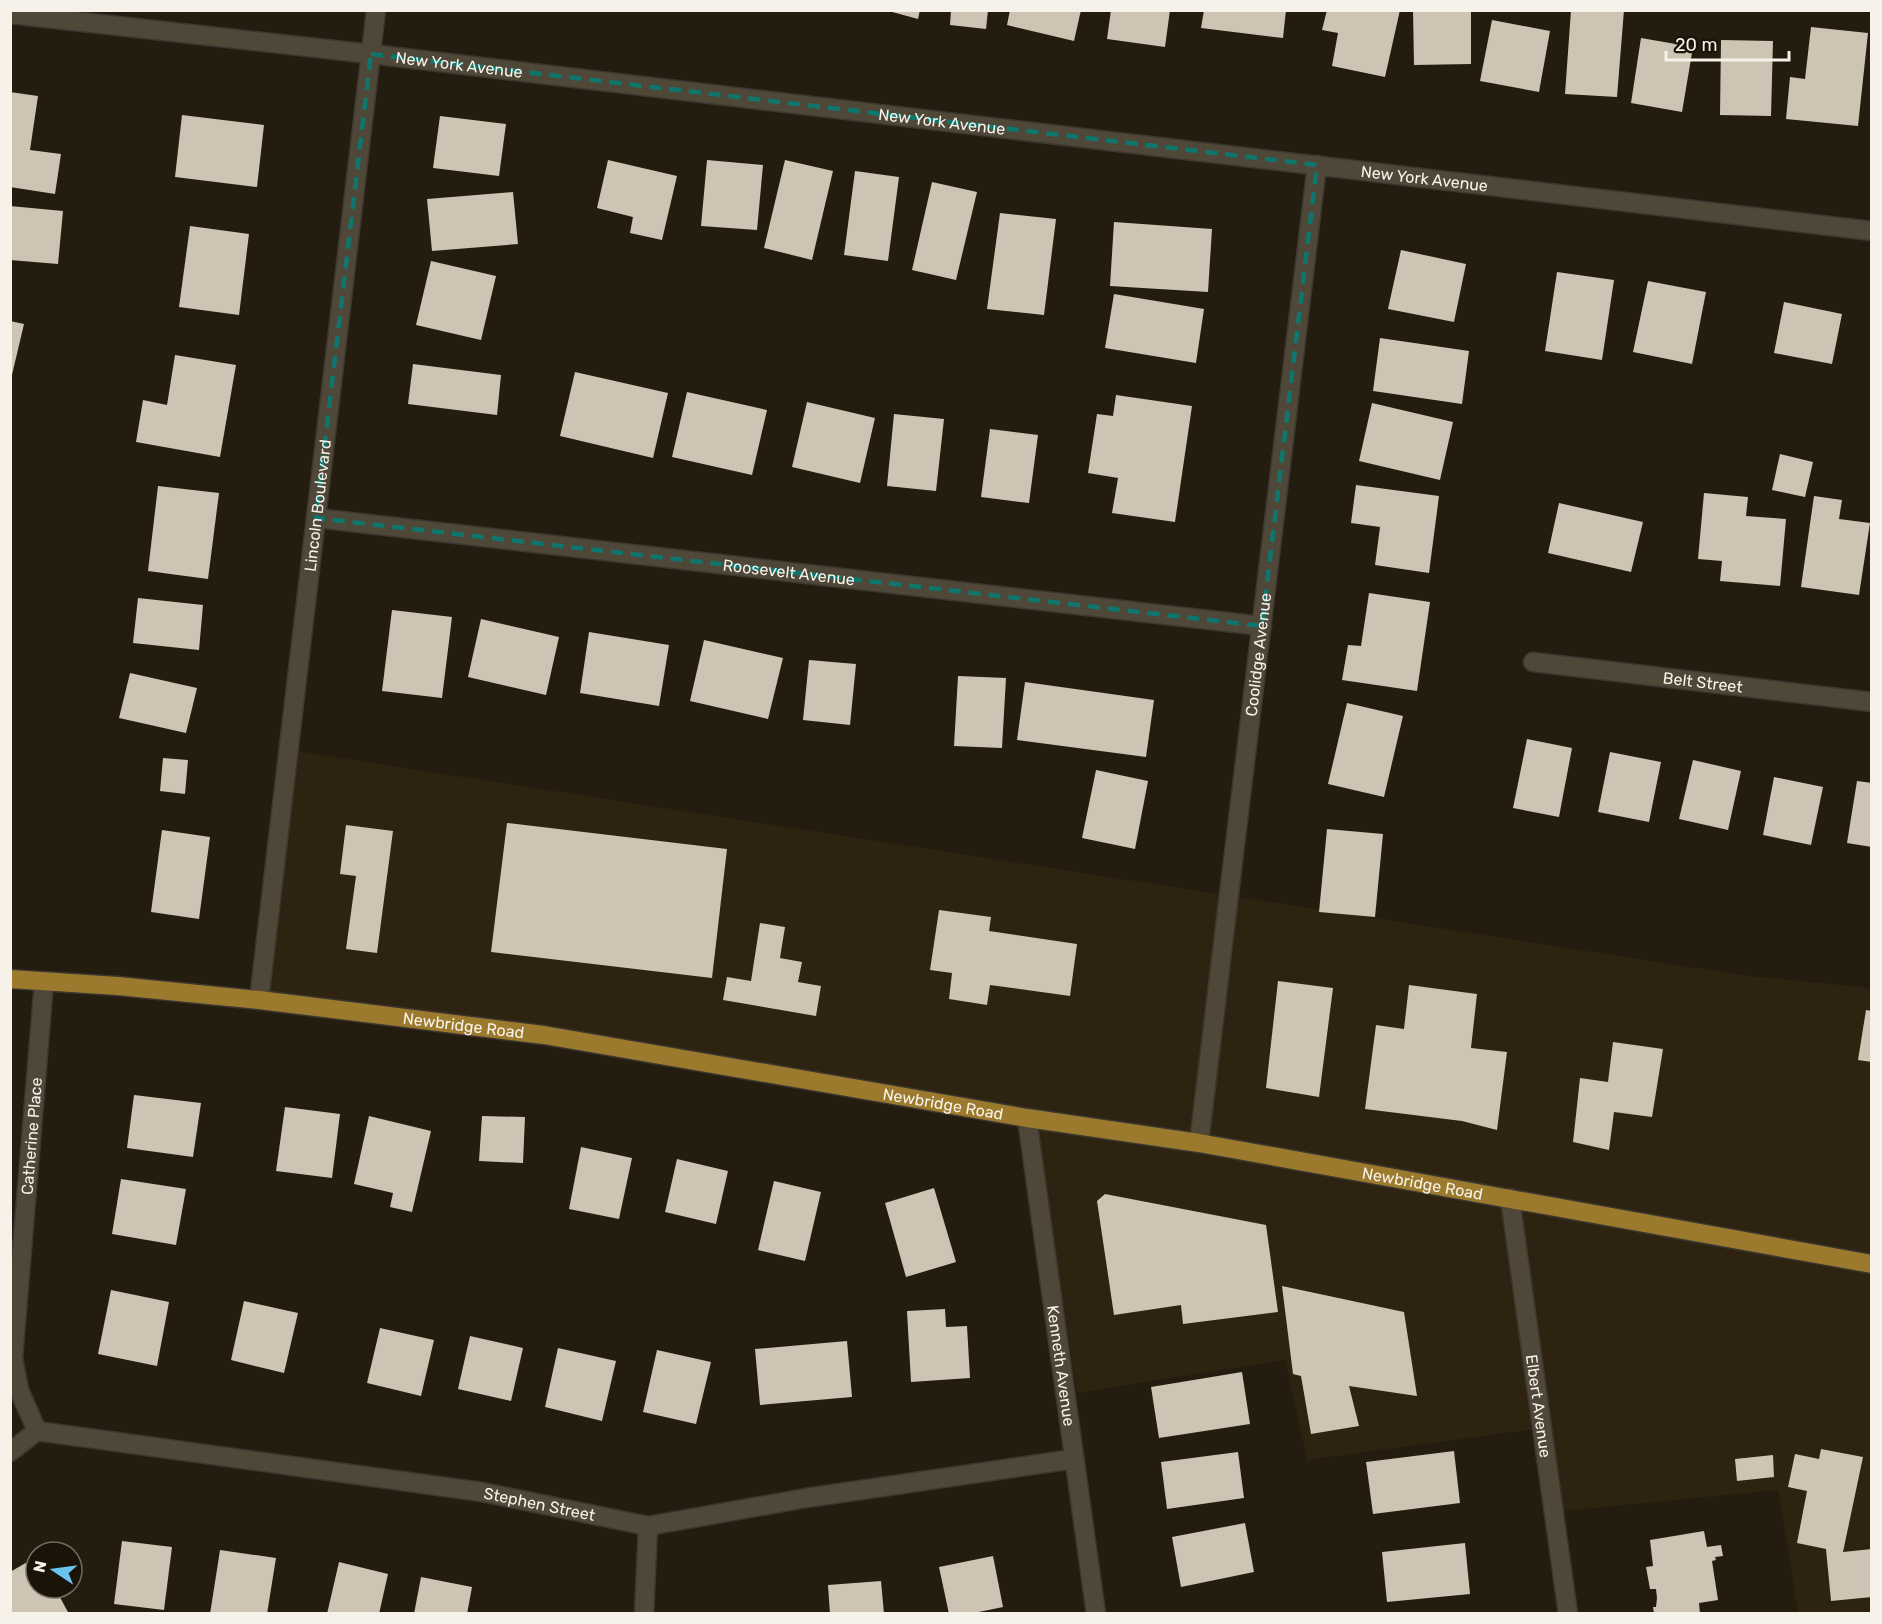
<svg xmlns="http://www.w3.org/2000/svg" width="1882" height="1624" font-family="Rubik,sans-serif">
	<style>
		.built { fill: #2d2310 }
		.building { fill: #cdc4b3 }
		.lines { fill: none; stroke-linecap: round; stroke-linejoin: round }
		.minor-casing { stroke: #3b362f; stroke-width: 21 }
		.primary-casing { stroke: #3b362f; stroke-width: 21 }
		.minor { stroke: #4f4839; stroke-width: 18 }
		.primary { stroke: #9b7a2d; stroke-width: 18 }
		.marked { fill: none; stroke: #0f766e; stroke-width: 4.5; stroke-dasharray: 12 8; stroke-linejoin: round }
		.labels { text-anchor: middle; dominant-baseline: central; stroke-width: 6; stroke-linejoin: round; paint-order: stroke }
		.street-label { font-size: 16px; fill: #f7f2e9; stroke: #1a1307 }
	</style>
	<rect width="100%" height="100%" fill="#231c0f"/>
	<path class="built" d="M 296,751 L 1749,976 L 1871,988 L 1871,1613 L 1798,1613 L 1778,1490 L 1563,1511 L 1549,1427 L 1307,1460 L 1285,1360 L 1077,1393 L 1035,1129 L 543,1044 L 267,1008 Z"/>
	<g class="building">
		<path d="M 885,10 L 920,10 L 918,19 Z"/>
		<path d="M 951,10 L 988,10 L 986,29 L 950,25 Z"/>
		<path d="M 1010,10 L 1081,10 L 1074,41 L 1007,25 Z"/>
		<path d="M 1111,10 L 1170,10 L 1165,47 L 1107,39 Z"/>
		<path d="M 1204,10 L 1286,10 L 1283,38 L 1201,28 Z"/>
		<path d="M 1327,10 L 1400,10 L 1385,77 L 1332,66 L 1338,33 L 1322,30 Z"/>
		<path d="M 1413,10 L 1471,10 L 1471,64 L 1414,65 Z"/>
		<path d="M 1571,10 L 1624,10 L 1617,97 L 1565,94 Z"/>
		<path d="M 1492,20 L 1550,31 L 1539,92 L 1480,81 Z"/>
		<path d="M 1811,27 L 1868,33 L 1858,126 L 1786,119 L 1790,77 L 1805,79 Z"/>
		<path d="M 1641,38 L 1693,47 L 1682,112 L 1631,103 Z"/>
		<path d="M 1721,40 L 1773,41 L 1771,116 L 1720,115 Z"/>
		<path d="M 10,92 L 38,96 L 30,150 L 61,154 L 55,194 L 10,187 Z"/>
		<path d="M 182,115 L 264,125 L 257,187 L 175,177 Z"/>
		<path d="M 440,116 L 506,124 L 499,176 L 433,168 Z"/>
		<path d="M 608,160 L 677,176 L 662,240 L 630,233 L 633,217 L 597,208 Z"/>
		<path d="M 707,160 L 763,165 L 757,230 L 701,226 Z"/>
		<path d="M 785,160 L 833,171 L 812,260 L 764,248 Z"/>
		<path d="M 855,171 L 899,177 L 888,261 L 844,255 Z"/>
		<path d="M 932,182 L 977,192 L 956,280 L 912,270 Z"/>
		<path d="M 513,192 L 518,244 L 432,251 L 427,199 Z"/>
		<path d="M 10,206 L 63,211 L 58,264 L 10,260 Z"/>
		<path d="M 1000,213 L 1056,219 L 1044,315 L 987,309 Z"/>
		<path d="M 1114,222 L 1212,229 L 1208,292 L 1110,286 Z"/>
		<path d="M 190,226 L 249,234 L 239,315 L 179,307 Z"/>
		<path d="M 1401,250 L 1466,264 L 1454,322 L 1388,309 Z"/>
		<path d="M 431,261 L 496,276 L 481,340 L 416,325 Z"/>
		<path d="M 1557,272 L 1614,280 L 1602,360 L 1545,351 Z"/>
		<path d="M 1648,281 L 1706,292 L 1692,364 L 1633,352 Z"/>
		<path d="M 1114,294 L 1204,309 L 1196,363 L 1105,348 Z"/>
		<path d="M 1784,302 L 1842,314 L 1832,364 L 1774,353 Z"/>
		<path d="M 10,321 L 24,324 L 11,379 L 10,379 Z"/>
		<path d="M 1380,338 L 1469,351 L 1462,404 L 1373,391 Z"/>
		<path d="M 175,355 L 236,365 L 220,457 L 136,442 L 143,400 L 167,405 Z"/>
		<path d="M 413,364 L 501,375 L 497,415 L 408,404 Z"/>
		<path d="M 575,372 L 668,393 L 653,458 L 560,436 Z"/>
		<path d="M 687,392 L 767,410 L 752,475 L 672,457 Z"/>
		<path d="M 1116,395 L 1192,406 L 1175,522 L 1112,513 L 1118,478 L 1088,473 L 1097,414 L 1113,416 Z"/>
		<path d="M 807,402 L 875,418 L 860,483 L 792,467 Z"/>
		<path d="M 1372,403 L 1453,422 L 1440,480 L 1359,461 Z"/>
		<path d="M 894,414 L 944,419 L 936,491 L 887,486 Z"/>
		<path d="M 990,429 L 1038,435 L 1029,503 L 981,497 Z"/>
		<path d="M 1780,454 L 1813,462 L 1805,497 L 1772,490 Z"/>
		<path d="M 1356,485 L 1439,496 L 1429,573 L 1375,565 L 1380,527 L 1351,523 Z"/>
		<path d="M 158,486 L 219,493 L 208,579 L 148,571 Z"/>
		<path d="M 1704,493 L 1748,497 L 1746,516 L 1786,519 L 1780,586 L 1720,581 L 1722,561 L 1698,559 Z"/>
		<path d="M 1814,496 L 1842,500 L 1839,519 L 1870,523 L 1859,595 L 1801,587 Z"/>
		<path d="M 1559,503 L 1643,522 L 1631,572 L 1548,553 Z"/>
		<path d="M 1369,593 L 1430,602 L 1417,691 L 1342,680 L 1348,645 L 1361,646 Z"/>
		<path d="M 138,598 L 203,605 L 199,650 L 133,643 Z"/>
		<path d="M 392,610 L 452,617 L 442,698 L 382,691 Z"/>
		<path d="M 481,619 L 559,637 L 546,695 L 468,677 Z"/>
		<path d="M 589,632 L 669,645 L 659,706 L 580,693 Z"/>
		<path d="M 704,640 L 783,658 L 768,719 L 690,701 Z"/>
		<path d="M 809,660 L 856,664 L 850,725 L 803,720 Z"/>
		<path d="M 130,673 L 197,688 L 186,733 L 119,718 Z"/>
		<path d="M 958,676 L 1006,678 L 1002,748 L 954,746 Z"/>
		<path d="M 1025,682 L 1154,700 L 1146,757 L 1017,740 Z"/>
		<path d="M 1347,703 L 1403,716 L 1384,797 L 1328,784 Z"/>
		<path d="M 1527,739 L 1572,748 L 1559,817 L 1513,808 Z"/>
		<path d="M 1610,752 L 1661,762 L 1649,822 L 1598,812 Z"/>
		<path d="M 163,758 L 188,760 L 185,794 L 160,791 Z"/>
		<path d="M 1693,760 L 1741,771 L 1728,830 L 1679,819 Z"/>
		<path d="M 1096,770 L 1148,781 L 1135,849 L 1082,838 Z"/>
		<path d="M 1774,777 L 1823,787 L 1811,845 L 1763,835 Z"/>
		<path d="M 1857,781 L 1872,783 L 1872,847 L 1847,843 Z"/>
		<path d="M 507,823 L 727,849 L 712,978 L 491,952 Z"/>
		<path d="M 346,825 L 393,831 L 377,953 L 346,949 L 356,876 L 340,874 Z"/>
		<path d="M 1327,829 L 1383,834 L 1375,917 L 1319,912 Z"/>
		<path d="M 162,830 L 210,837 L 199,919 L 151,912 Z"/>
		<path d="M 939,910 L 991,917 L 989,931 L 1077,944 L 1070,996 L 990,985 L 987,1005 L 949,999 L 952,973 L 930,970 Z"/>
		<path d="M 760,923 L 785,927 L 780,958 L 802,962 L 798,982 L 821,986 L 816,1016 L 723,1000 L 727,977 L 751,981 Z"/>
		<path d="M 1278,981 L 1333,988 L 1319,1097 L 1266,1088 Z"/>
		<path d="M 1409,985 L 1477,994 L 1471,1048 L 1507,1052 L 1497,1130 L 1462,1121 L 1365,1109 L 1376,1025 L 1404,1029 Z"/>
		<path d="M 1866,1010 L 1872,1011 L 1872,1062 L 1858,1060 Z"/>
		<path d="M 1613,1042 L 1663,1049 L 1652,1117 L 1614,1112 L 1609,1150 L 1573,1142 L 1580,1078 L 1608,1082 Z"/>
		<path d="M 134,1095 L 201,1103 L 193,1157 L 127,1148 Z"/>
		<path d="M 285,1107 L 340,1114 L 332,1178 L 276,1171 Z"/>
		<path d="M 369,1116 L 431,1131 L 412,1212 L 390,1207 L 393,1193 L 354,1184 Z"/>
		<path d="M 482,1116 L 525,1117 L 523,1163 L 479,1161 Z"/>
		<path d="M 581,1147 L 632,1158 L 619,1219 L 569,1209 Z"/>
		<path d="M 677,1159 L 728,1171 L 716,1224 L 665,1212 Z"/>
		<path d="M 121,1179 L 186,1189 L 176,1245 L 112,1234 Z"/>
		<path d="M 774,1181 L 821,1192 L 805,1261 L 758,1250 Z"/>
		<path d="M 934,1188 L 956,1262 L 906,1277 L 885,1203 Z"/>
		<path d="M 1105,1194 L 1266,1225 L 1278,1312 L 1183,1324 L 1181,1305 L 1114,1315 L 1097,1201 Z"/>
		<path d="M 1282,1286 L 1404,1312 L 1417,1396 L 1349,1386 L 1359,1426 L 1311,1434 L 1301,1376 L 1293,1374 Z"/>
		<path d="M 111,1290 L 169,1302 L 157,1366 L 98,1354 Z"/>
		<path d="M 244,1301 L 298,1313 L 284,1373 L 231,1360 Z"/>
		<path d="M 945,1309 L 946,1327 L 967,1326 L 970,1378 L 911,1382 L 907,1311 Z"/>
		<path d="M 380,1328 L 434,1340 L 421,1396 L 367,1383 Z"/>
		<path d="M 470,1336 L 523,1348 L 511,1401 L 458,1389 Z"/>
		<path d="M 847,1341 L 852,1397 L 760,1405 L 755,1349 Z"/>
		<path d="M 558,1348 L 616,1361 L 602,1421 L 545,1407 Z"/>
		<path d="M 657,1350 L 711,1362 L 696,1424 L 643,1412 Z"/>
		<path d="M 1242,1372 L 1250,1424 L 1159,1438 L 1151,1387 Z"/>
		<path d="M 1821,1449 L 1863,1457 L 1843,1552 L 1872,1549 L 1872,1597 L 1831,1601 L 1826,1549 L 1797,1543 L 1807,1491 L 1788,1487 L 1795,1454 L 1819,1459 Z"/>
		<path d="M 1454,1451 L 1460,1503 L 1373,1514 L 1366,1462 Z"/>
		<path d="M 1238,1452 L 1244,1498 L 1167,1509 L 1161,1462 Z"/>
		<path d="M 1773,1455 L 1774,1477 L 1737,1481 L 1735,1459 Z"/>
		<path d="M 1245,1523 L 1254,1572 L 1181,1587 L 1172,1537 Z"/>
		<path d="M 1704,1531 L 1707,1547 L 1721,1545 L 1723,1556 L 1715,1557 L 1716,1560 L 1712,1561 L 1718,1600 L 1699,1603 L 1700,1614 L 1654,1614 L 1653,1607 L 1656,1607 L 1657,1598 L 1656,1589 L 1650,1589 L 1646,1567 L 1653,1566 L 1650,1540 Z"/>
		<path d="M 122,1541 L 172,1547 L 164,1610 L 114,1604 Z"/>
		<path d="M 1465,1543 L 1470,1594 L 1387,1602 L 1382,1552 Z"/>
		<path d="M 220,1550 L 276,1558 L 267,1614 L 210,1614 Z"/>
		<path d="M 993,1556 L 1003,1607 L 969,1614 L 949,1614 L 939,1567 Z"/>
		<path d="M 36,1557 L 36,1588 L 55,1588 L 69,1614 L 10,1614 L 10,1572 Z"/>
		<path d="M 339,1562 L 388,1574 L 379,1614 L 327,1614 Z"/>
		<path d="M 421,1577 L 472,1587 L 467,1614 L 414,1614 Z"/>
		<path d="M 881,1581 L 884,1614 L 830,1614 L 828,1585 Z"/>
	</g>
	<g class="lines">
		<defs>
			<g id="minor">
				<path id="s1" d="M 10,14 L 371,54 L 1872,231"/>
				<path id="s2" d="M 316,518 L 1262,626"/>
				<path id="s3" d="M 1533,662 L 1872,702"/>
				<path id="s4" d="M 259,1000 L 376,10"/>
				<path id="s5" d="M 1027,1118 L 1096,1614"/>
				<path id="s6" d="M 1199,1143 L 1317,165"/>
				<path id="s7" d="M 1510,1198 L 1568,1614"/>
				<path id="s8" d="M 37,1431 L 19,1390 L 13,1358 L 44,982"/>
				<path id="s9" d="M 10,1452 L 37,1431 L 482,1492 L 648,1526 L 806,1498 L 1074,1459"/>
				<path d="M 644,1614 L 648,1526"/>
			</g>
			<g id="primary">
				<path id="s10" d="M 10,979 L 118,986 L 259,1000 L 544,1035 L 1027,1118 L 1199,1143 L 1872,1264"/>
			</g>
		</defs>
		<use href="#minor" class="minor-casing"/>
		<use href="#primary" class="primary-casing"/>
		<use href="#minor" class="minor"/>
		<use href="#primary" class="primary"/>
	</g>
	<path class="marked" d="M 371,54 L 1317,165 L 1262,626 L 316,518 Z"/>
	<g class="labels">
		<g class="street-label">
			<text stroke="none"><textPath href="#s1" startOffset="452">New York Avenue</textPath></text>
			<text stroke="none"><textPath href="#s1" startOffset="938">New York Avenue</textPath></text>
			<text stroke="none"><textPath href="#s1" startOffset="1424">New York Avenue</textPath></text>
			<text stroke="none"><textPath href="#s4" startOffset="498">Lincoln Boulevard</textPath></text>
			<text stroke="none"><textPath href="#s2" startOffset="476">Roosevelt Avenue</textPath></text>
			<text stroke="none"><textPath href="#s6" startOffset="492">Coolidge Avenue</textPath></text>
			<text stroke="none"><textPath href="#s3" startOffset="171">Belt Street</textPath></text>
			<text stroke="none"><textPath href="#s10" startOffset="456">Newbridge Road</textPath></text>
			<text stroke="none"><textPath href="#s10" startOffset="942">Newbridge Road</textPath></text>
			<text stroke="none"><textPath href="#s8" startOffset="300">Catherine Place</textPath></text>
			<text stroke="none"><textPath href="#s10" startOffset="1428">Newbridge Road</textPath></text>
			<text stroke="none"><textPath href="#s5" startOffset="250">Kenneth Avenue</textPath></text>
			<text stroke="none"><textPath href="#s7" startOffset="210">Elbert Avenue</textPath></text>
			<text stroke="none"><textPath href="#s9" startOffset="542">Stephen Street</textPath></text>
		</g>
	</g>
	<rect width="1882" height="1624" fill="none" stroke="#f7f2e9" stroke-width="24"/>
	<g transform="translate(54 1570) rotate(283)"><circle r="28" fill="#1a1307" stroke="#726c61" stroke-width="1.5"/>
	<path d="M0-4.5L10 22L0 15L-10 22Z" fill="#6ac3f1"/>
	<text y="-9" font-size="16" font-weight="bold" text-anchor="middle" fill="#f7f2e9">N</text>
	</g>
	<path d="M1666 51v9h123v-9" fill="none" stroke="#f7f2e9" stroke-width="3"/>
	<text x="1675" y="51" font-size="18" fill="#f7f2e9" stroke="#1a1307" stroke-width="4.5" paint-order="stroke">20 m</text>
</svg>
